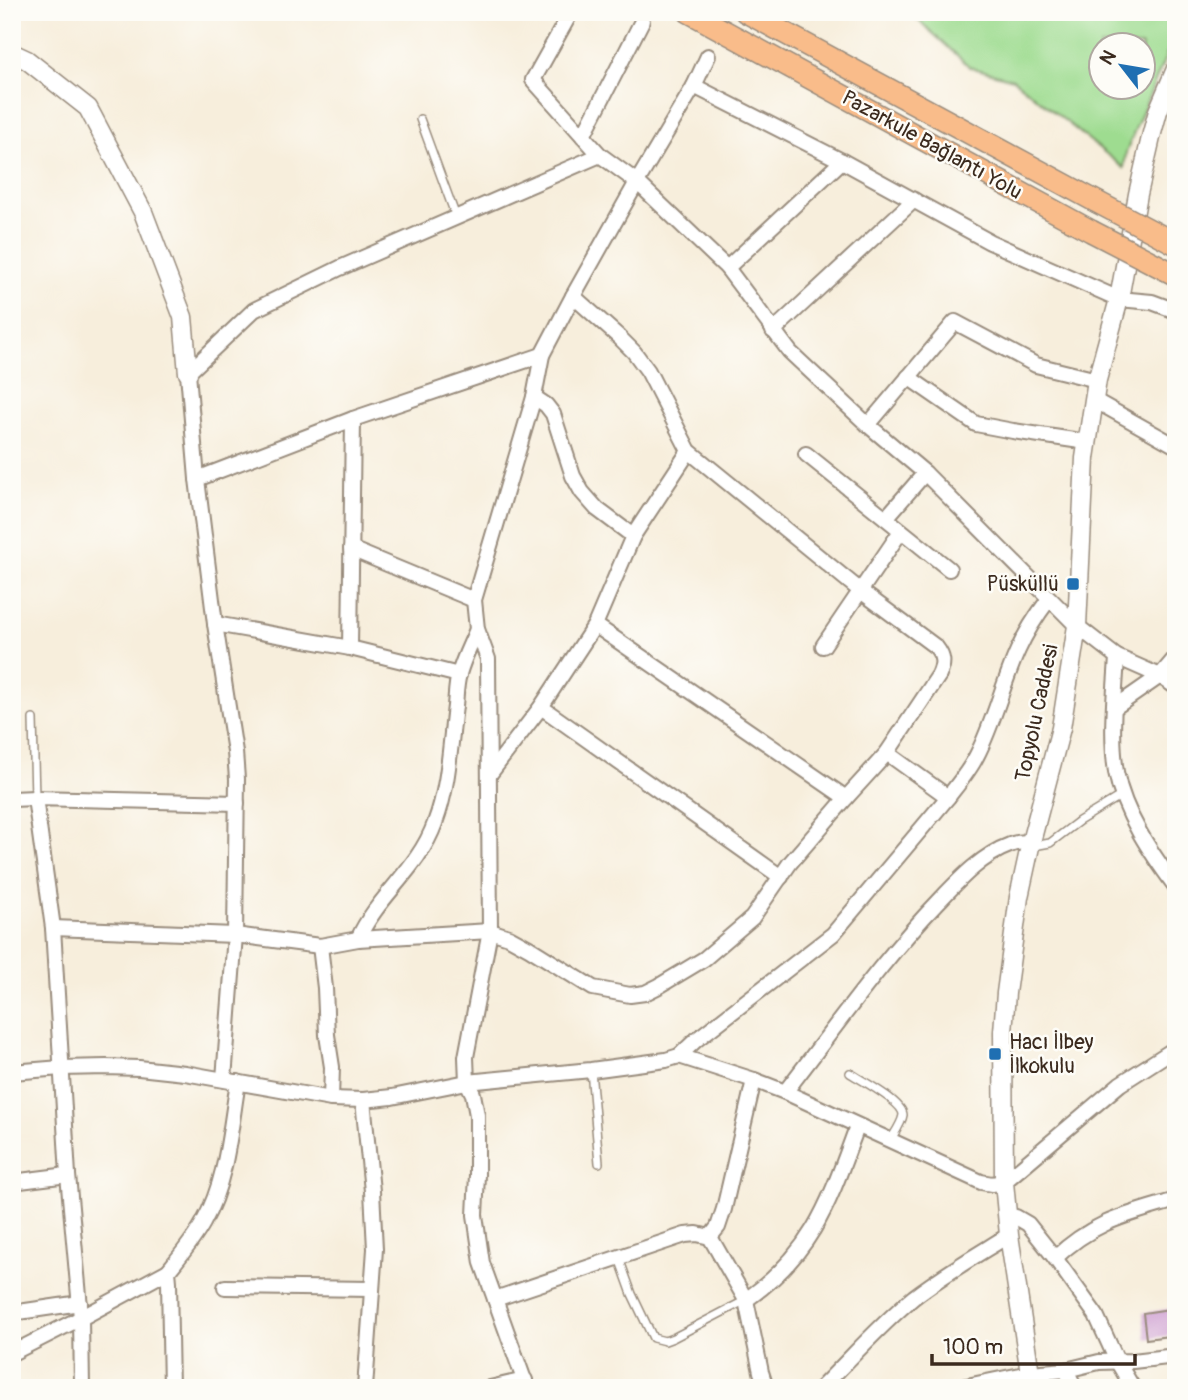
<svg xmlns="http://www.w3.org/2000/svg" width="1188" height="1400" font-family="Pangolin,sans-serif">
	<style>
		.green { fill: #9edc90; stroke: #6c8357; stroke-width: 2; fill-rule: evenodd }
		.building { fill: #cb98cf }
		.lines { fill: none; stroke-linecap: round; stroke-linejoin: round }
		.service-casing { stroke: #998c7d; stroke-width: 10 }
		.minor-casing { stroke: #998c7d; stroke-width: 18 }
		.tertiary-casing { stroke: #998c7d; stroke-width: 21 }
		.primary-casing { stroke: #998c7d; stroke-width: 24 }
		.service { stroke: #fff; stroke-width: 7 }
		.minor { stroke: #fff; stroke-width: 14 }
		.tertiary { stroke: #fff; stroke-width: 18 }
		.primary { stroke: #f9bc8a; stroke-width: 21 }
		.primary-bridge-casing { stroke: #998c7d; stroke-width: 24; stroke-linecap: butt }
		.primary-bridge { stroke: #f9bc8a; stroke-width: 21 }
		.poi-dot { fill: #1f6fb2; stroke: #fdfcf7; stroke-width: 2.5 }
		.labels { text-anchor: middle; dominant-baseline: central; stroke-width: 5; stroke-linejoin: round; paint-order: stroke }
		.street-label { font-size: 21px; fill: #3b2a1e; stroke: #fdfcf7 }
		.poi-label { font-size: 21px; fill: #3b2a1e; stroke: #fdfcf7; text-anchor: end }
	</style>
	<rect width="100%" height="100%" fill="#fdfcf7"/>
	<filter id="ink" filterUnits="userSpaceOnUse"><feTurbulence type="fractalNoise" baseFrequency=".0143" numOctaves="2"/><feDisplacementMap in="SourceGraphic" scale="14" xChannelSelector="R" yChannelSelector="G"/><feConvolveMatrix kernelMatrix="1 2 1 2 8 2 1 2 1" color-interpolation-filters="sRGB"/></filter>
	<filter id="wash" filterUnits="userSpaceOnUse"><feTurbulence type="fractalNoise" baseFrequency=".00686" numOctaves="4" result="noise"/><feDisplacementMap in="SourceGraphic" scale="28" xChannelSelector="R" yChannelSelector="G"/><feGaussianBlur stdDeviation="1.57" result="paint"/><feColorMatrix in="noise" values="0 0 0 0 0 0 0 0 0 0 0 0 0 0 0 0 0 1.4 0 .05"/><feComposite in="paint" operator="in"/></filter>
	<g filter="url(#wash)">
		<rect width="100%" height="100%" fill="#f7eedc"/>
		<path class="green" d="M 897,12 L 1176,12 L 1176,32 L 1136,127 L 1126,153 L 1124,168 L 1013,79 L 970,67 L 916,18 ZM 1100,46 L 1142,46 L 1142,88 L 1100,88 Z"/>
		<g id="blocks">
			<path class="building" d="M 1176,1308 L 1176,1335 L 1146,1339 L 1143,1313 Z"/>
		</g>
	</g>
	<g filter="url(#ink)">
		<use href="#blocks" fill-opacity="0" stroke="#998c7d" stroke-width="2"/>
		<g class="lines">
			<defs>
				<g id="service">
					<path d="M 420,119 L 456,217"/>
					<path d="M 33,719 L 35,798"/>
					<path d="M 1031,842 L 1039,845 L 1050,843 L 1079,821 L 1122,795"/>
					<path d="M 591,1070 L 599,1163"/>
					<path d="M 850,1073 C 861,1080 903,1102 903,1115 C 902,1123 894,1134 890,1141"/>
					<path d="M 619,1258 L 632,1294 L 653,1338 L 665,1341 L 673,1338 L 746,1300"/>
				</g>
				<g id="minor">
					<path d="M 571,12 L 533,80 L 600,155"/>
					<path d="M 694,86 L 708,56"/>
					<path d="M 583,136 L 642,21"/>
					<path d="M 727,268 L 842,161"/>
					<path d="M 773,331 L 914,200"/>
					<path d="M 908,377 L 976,424 L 1013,431 L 1087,442"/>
					<path d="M 534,397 L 546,405 L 553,414 L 573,476 L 582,492 L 597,509 L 633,536"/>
					<path d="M 1094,400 L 1176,446"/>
					<path d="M 353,419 L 350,648 L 459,675"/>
					<path d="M 868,425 L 955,322 L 1036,365 L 1097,380"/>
					<path d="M 806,454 L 949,569"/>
					<path d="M 197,479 L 353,419 L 542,355"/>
					<path d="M 886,518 L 925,473"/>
					<path d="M 351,549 L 474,600"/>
					<path d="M 215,624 L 350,648"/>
					<path d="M 595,625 L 846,798"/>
					<path d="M 823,646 L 901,531"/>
					<path d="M 1176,657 L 1160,676 L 1176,687"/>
					<path d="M 541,707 L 781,877"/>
					<path d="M 1114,708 L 1160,676 L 1117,657"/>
					<path d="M 887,753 L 948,797"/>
					<path d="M 489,775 L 541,707 L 595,625 L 633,536 L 689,451"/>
					<path d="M 12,799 L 35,798"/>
					<path d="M 53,928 L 235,935 L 320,946 L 358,939 L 490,931 L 509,937 L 529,948 L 593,988 L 630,995 L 645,993 L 659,986 L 704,959 L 752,918 L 790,863 L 846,798 L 887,753 L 939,675 C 944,664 944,657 936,647 L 862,592 L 689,451 L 648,371 L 634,352 L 619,337 L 573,296"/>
					<path d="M 358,939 C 378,895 418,870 435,823 C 449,786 450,745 455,706 C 456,696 456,684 459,674 C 463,659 471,644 477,629"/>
					<path d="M 320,946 L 325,988 L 327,1035 L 332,1067 L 331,1099"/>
					<path d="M 679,1056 L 754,1080 L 785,1092 L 981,1182 L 992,1184 L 1004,1182 L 1120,1084 L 1176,1048"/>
					<path d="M 12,1072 L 61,1068 L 106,1067 L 139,1068 L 185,1073 L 331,1099 L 363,1100 L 392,1097 L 467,1082 L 591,1070 L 666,1060 L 679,1056 L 696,1040 L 833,934 L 948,797 C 958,784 969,771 976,757 C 994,723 1002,685 1018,650 C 1026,632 1037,615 1049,599"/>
					<path d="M 224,1079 L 235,935 L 237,779 L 235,752 L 215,624 L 197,479 L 188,373 L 254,310 L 340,268 L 600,155 L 637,182 L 727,268 L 790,352 L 868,425 L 925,473 L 1077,626 L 1117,657 C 1115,694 1110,734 1116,772 C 1124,814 1151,853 1176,887"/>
					<path d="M 754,1080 L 724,1209 L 718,1227 L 710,1237 L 746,1300 L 761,1372 L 766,1388"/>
					<path d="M 785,1092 C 835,1028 882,960 939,901 C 959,880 982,855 1010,845 C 1017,842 1023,842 1031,842"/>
					<path d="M 363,1100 L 372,1191 L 375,1249 L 365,1388"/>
					<path d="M 12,1182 L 68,1175"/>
					<path d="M 1007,1215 L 1016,1217 L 1028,1224 L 1055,1258 L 1096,1315 L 1117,1361 L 1133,1388"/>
					<path d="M 1055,1258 C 1094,1221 1126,1215 1176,1200"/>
					<path d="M 225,1287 L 371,1289"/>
					<path d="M 495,1299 L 685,1235 L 697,1234 L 710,1237"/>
					<path d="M 746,1300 C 814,1252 829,1202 857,1127"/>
					<path d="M 12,1313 L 80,1303"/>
					<path d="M 12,1353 L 81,1318 L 168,1271"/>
					<path d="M 1066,1370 L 1075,1388"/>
					<path d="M 82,1388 L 81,1318 L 68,1175 L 53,928 L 35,798 L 237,803"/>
					<path d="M 171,1388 L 169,1282 L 168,1271 C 180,1256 193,1241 203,1223 C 227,1181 230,1129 238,1082"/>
					<path d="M 490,1388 L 525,1380"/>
					<path d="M 527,1388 L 482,1263 L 475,1215 L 477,1175 L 477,1115 L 473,1094 L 467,1082 L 466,1057 L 490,931 L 488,659 L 477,629 L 474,600 L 534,397 L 542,355 L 573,296 L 637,182 L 694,86 L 842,161 L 990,242 L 1119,299 L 1152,302 L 1176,311"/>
					<path d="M 821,1388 C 852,1357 881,1324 914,1297 C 944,1274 977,1255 1009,1235"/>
					<path d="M 957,1388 L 1030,1373 L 1066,1370 L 1099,1362 L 1133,1361 L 1176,1356"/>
				</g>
				<g id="tertiary">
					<path d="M 12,53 L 27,60 L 88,108 L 143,212 L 183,317 L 188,373"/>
					<path d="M 1030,1388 L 1030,1373 L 1009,1235 L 1004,1182 L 1003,1032 L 1006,993 L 1019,897 L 1031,842 L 1061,728 L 1077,626 L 1085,458 L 1097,380 L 1119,299 L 1138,194 L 1152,133 L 1158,111 L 1176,69"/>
				</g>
				<g id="primary">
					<path d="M 689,12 L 1091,231"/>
					<path d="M 746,12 L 1097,202"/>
				</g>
			</defs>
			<use href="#service" class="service-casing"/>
			<use href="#minor" class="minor-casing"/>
			<use href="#tertiary" class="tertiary-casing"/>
			<use href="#primary" class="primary-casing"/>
			<use href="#service" class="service"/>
			<use href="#minor" class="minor"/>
			<use href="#tertiary" class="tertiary"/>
			<use href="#primary" class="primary"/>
			<defs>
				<g id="primary-bridge">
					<path d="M 1097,202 L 1176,244"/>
					<path d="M 1091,231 L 1176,275"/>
				</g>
			</defs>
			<use href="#primary-bridge" class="primary-bridge-casing"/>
			<use href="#primary-bridge" class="primary-bridge"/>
		</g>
	</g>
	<g class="poi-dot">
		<rect x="1066" y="577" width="14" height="14" rx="3.5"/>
		<rect x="988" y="1047" width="14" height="14" rx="3.5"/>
	</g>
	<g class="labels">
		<g class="street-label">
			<text transform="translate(932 145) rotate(29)">Pazarkule Bağlantı Yolu</text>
			<text transform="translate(1037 713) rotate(-78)">Topyolu Caddesi</text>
		</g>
		<g class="poi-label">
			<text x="1059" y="584">Püsküllü</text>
			<text x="1009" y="1042" text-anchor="start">Hacı İlbey<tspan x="1009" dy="24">İlkokulu</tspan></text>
		</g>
	</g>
	<rect width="1188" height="1400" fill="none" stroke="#fdfcf7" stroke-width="42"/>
	<g transform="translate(1122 66) rotate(301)"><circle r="33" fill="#fdfcf7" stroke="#afa8a0" stroke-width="2"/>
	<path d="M0-5L12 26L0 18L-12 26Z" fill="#1f6fb2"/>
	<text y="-10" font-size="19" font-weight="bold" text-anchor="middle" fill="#3b2a1e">N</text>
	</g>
	<path d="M932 1354v10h203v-10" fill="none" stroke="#3b2a1e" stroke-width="3.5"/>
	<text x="943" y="1354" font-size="21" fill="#3b2a1e" stroke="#fdfcf7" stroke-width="5" paint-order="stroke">100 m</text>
</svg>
